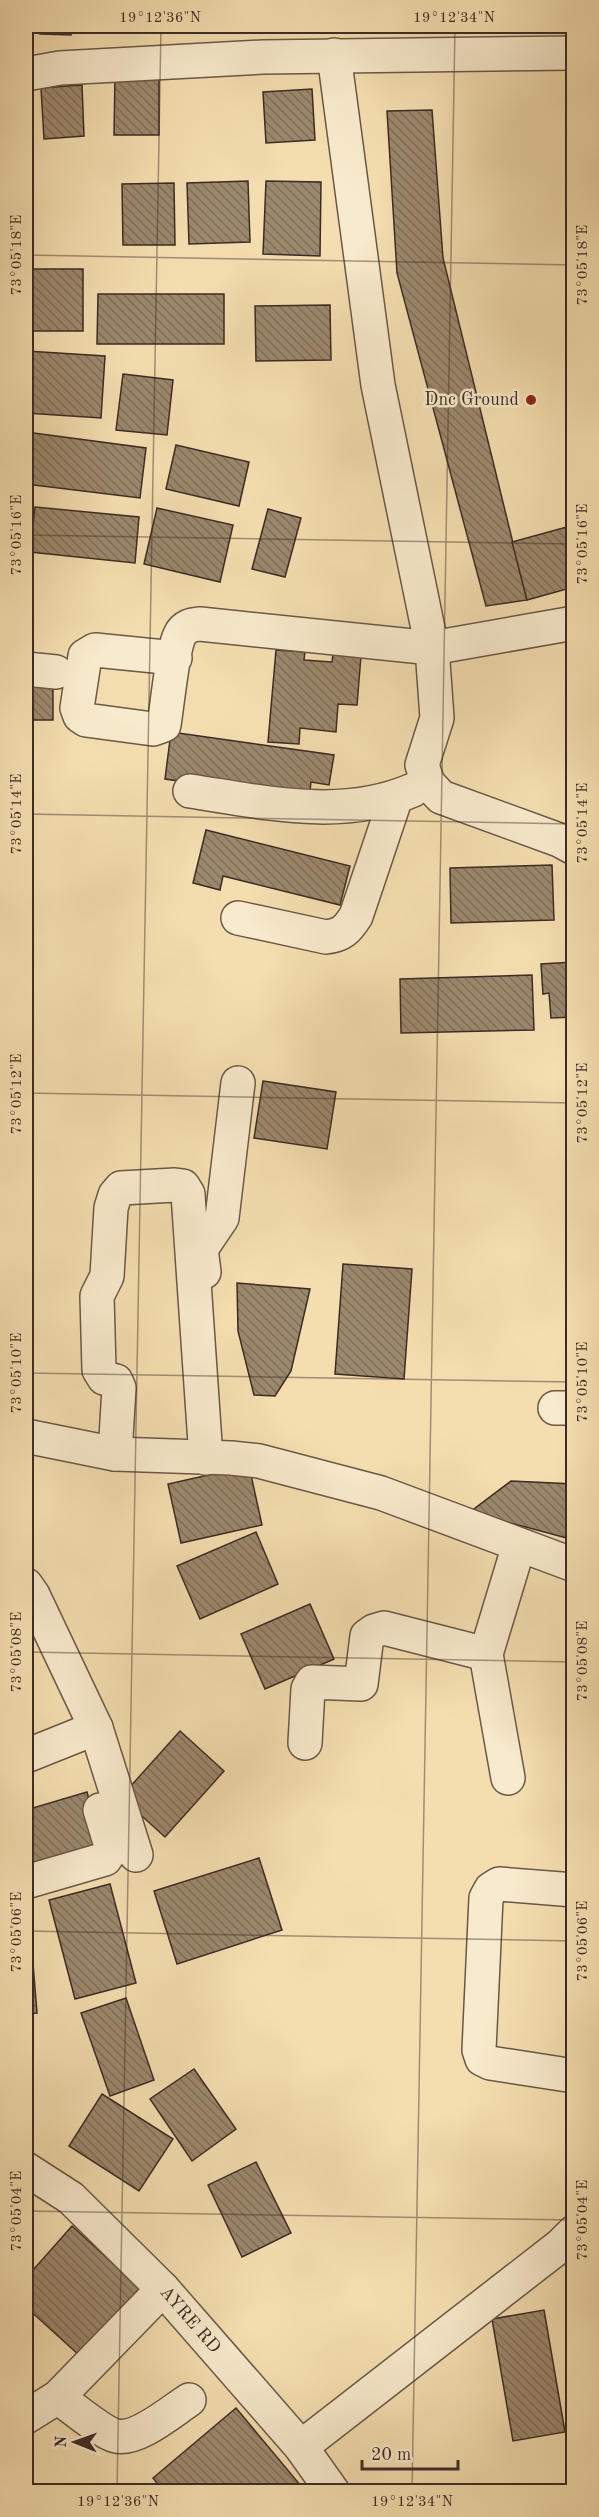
<svg xmlns="http://www.w3.org/2000/svg" width="599" height="2517" font-family="'Old Standard TT',serif">
	<style>
		.building { fill: url(#building-back-hatch); stroke: #3c2b25; stroke-width: 1.5 }
		.lines { fill: none; stroke-linecap: round; stroke-linejoin: round }
		.street-casing { stroke: #6a5848; stroke-width: 36 }
		.street { stroke: #f8eacc; stroke-width: 33 }
		.ticks { fill: none; stroke: #3c2b25; stroke-width: 1.5; stroke-opacity: 0.45 }
		.poi-dot { fill: #8f2418; stroke: #f8eacc; stroke-width: 2 }
		.labels { text-anchor: middle; dominant-baseline: central; stroke-width: 5; stroke-linejoin: round; paint-order: stroke }
		.poi-label { font-size: 18px; fill: #3c2b25; stroke: #f8eacc; text-anchor: end }
		.street-label { font-size: 18px; fill: #3c2b25; stroke: #f8eacc }
		.neatline { fill: none; stroke: #3c2b25; stroke-width: 2 }
		.ticks-label { font-size: 15px; text-anchor: middle; fill: #3c2b25 }
	</style>
	<defs>
		<pattern id="building-back-hatch" width="6" height="6" patternUnits="userSpaceOnUse" patternTransform="scale(1.5)"><rect width="6" height="6" fill="#9c886d"/><path d="M-1 5l2 2M0 0l6 6M5-1l2 2" fill="none" stroke="#806f59"/></pattern>
	</defs>
	<rect width="100%" height="100%" fill="#f4deb0"/>
	<filter id="stains"><feTurbulence type="fractalNoise" baseFrequency=".00333" numOctaves="4"/><feColorMatrix values="0 0 0 0 .2 0 0 0 0 .09 0 0 0 0 .02 0 0 0 .5 -.17"/></filter>
	<radialGradient id="worn" r=".72"><stop offset=".6" stop-color="#630" stop-opacity="0"/><stop offset="1" stop-color="#630" stop-opacity=".3"/></radialGradient>
	<g class="building">
		<path d="M 40,26 L 97,26 L 71,27 L 71,35 L 40,34 Z"/>
		<path d="M 115,76 L 159,76 L 159,135 L 114,135 Z"/>
		<path d="M 82,85 L 84,136 L 44,139 L 41,88 Z"/>
		<path d="M 312,89 L 315,140 L 266,143 L 263,92 Z"/>
		<path d="M 432,110 L 443,258 L 527,600 L 486,606 L 397,273 L 387,111 Z"/>
		<path d="M 26,178 L 29,249 L 26,249 Z"/>
		<path d="M 248,181 L 250,242 L 189,244 L 187,183 Z"/>
		<path d="M 266,181 L 321,182 L 320,256 L 263,254 Z"/>
		<path d="M 174,183 L 175,245 L 123,245 L 122,184 Z"/>
		<rect x="26" y="269" width="57" height="62"/>
		<path d="M 98,294 L 224,294 L 224,344 L 97,344 Z"/>
		<path d="M 330,305 L 331,360 L 256,361 L 255,306 Z"/>
		<path d="M 26,351 L 105,356 L 101,418 L 26,413 Z"/>
		<path d="M 123,374 L 173,380 L 167,435 L 116,430 Z"/>
		<path d="M 26,432 L 146,448 L 140,498 L 26,484 Z"/>
		<path d="M 176,445 L 249,462 L 239,506 L 166,489 Z"/>
		<path d="M 35,507 L 139,517 L 135,563 L 30,552 Z"/>
		<path d="M 157,508 L 233,525 L 220,582 L 144,564 Z"/>
		<path d="M 268,509 L 301,518 L 285,577 L 252,569 Z"/>
		<path d="M 574,525 L 574,587 L 527,600 L 512,542 Z"/>
		<path d="M 276,650 L 305,652 L 304,660 L 332,662 L 333,654 L 361,656 L 357,705 L 338,704 L 336,732 L 300,728 L 299,744 L 268,742 Z"/>
		<path d="M 26,677 L 53,678 L 53,720 L 26,720 Z"/>
		<path d="M 171,732 L 334,755 L 329,785 L 311,782 L 309,799 L 165,779 Z"/>
		<path d="M 206,830 L 350,866 L 340,905 L 223,876 L 220,890 L 193,883 Z"/>
		<path d="M 552,865 L 554,920 L 451,923 L 450,868 Z"/>
		<path d="M 574,962 L 574,1017 L 551,1018 L 549,993 L 543,994 L 541,964 Z"/>
		<path d="M 532,975 L 534,1030 L 401,1033 L 400,979 Z"/>
		<path d="M 263,1081 L 336,1092 L 327,1149 L 254,1138 Z"/>
		<path d="M 343,1264 L 412,1269 L 404,1379 L 335,1374 Z"/>
		<path d="M 237,1283 L 310,1289 L 291,1371 L 275,1396 L 254,1395 L 238,1331 Z"/>
		<path d="M 249,1466 L 262,1525 L 181,1543 L 168,1484 Z"/>
		<path d="M 511,1481 L 574,1484 L 574,1540 L 470,1512 Z"/>
		<path d="M 256,1532 L 278,1584 L 200,1619 L 177,1566 Z"/>
		<path d="M 310,1604 L 334,1659 L 265,1689 L 241,1634 Z"/>
		<path d="M 180,1731 L 224,1771 L 165,1837 L 121,1797 Z"/>
		<path d="M 87,1792 L 101,1844 L 26,1865 L 26,1810 Z"/>
		<path d="M 259,1858 L 282,1930 L 177,1964 L 154,1891 Z"/>
		<path d="M 110,1884 L 136,1983 L 75,1999 L 49,1900 Z"/>
		<path d="M 26,1901 L 28,1901 L 37,2013 L 26,2014 Z"/>
		<path d="M 126,1998 L 154,2080 L 110,2096 L 81,2013 Z"/>
		<path d="M 194,2069 L 236,2129 L 192,2161 L 150,2099 Z"/>
		<path d="M 102,2094 L 173,2139 L 139,2191 L 69,2146 Z"/>
		<path d="M 256,2162 L 291,2233 L 242,2257 L 208,2185 Z"/>
		<path d="M 72,2226 L 140,2288 L 80,2356 L 26,2307 L 26,2278 Z"/>
		<path d="M 544,2310 L 565,2432 L 513,2441 L 492,2319 Z"/>
		<path d="M 236,2408 L 306,2492 L 164,2492 L 153,2478 Z"/>
		<path d="M 554,2485 L 558,2492 L 543,2492 Z"/>
	</g>
	<g class="lines">
		<defs>
			<g id="street">
				<path d="M 334,55 L 378,385 L 432,648 L 574,623"/>
				<path d="M 26,74 L 60,68 L 263,57 L 574,53"/>
				<path d="M 175,658 L 95,650 L 85,656 L 77,708 L 80,716 L 86,720 L 153,729 L 164,725 C 167,706 173,647 180,635 C 184,626 191,625 200,624 L 432,648 L 437,718 L 422,765 L 428,783 L 441,797 L 559,840 L 574,848"/>
				<path d="M 26,669 L 56,672"/>
				<path d="M 190,791 C 264,802 341,821 413,790"/>
				<path d="M 238,918 L 326,937 C 342,935 347,930 356,916 L 396,797"/>
				<path d="M 204,1272 L 201,1249 L 222,1218 L 238,1083"/>
				<path d="M 555,1408 L 574,1408"/>
				<path d="M 26,1436 L 115,1454 L 231,1458 L 259,1461 L 381,1493 L 574,1565"/>
				<path d="M 115,1454 L 119,1388 L 116,1381 L 104,1378 L 99,1370 L 97,1296 L 107,1276 L 111,1208 L 115,1195 L 121,1188 L 175,1185 L 183,1186 L 188,1194 L 206,1458"/>
				<path d="M 26,1585 L 33,1595 L 96,1728 L 136,1855"/>
				<path d="M 305,1743 L 308,1689 L 312,1682 L 361,1684 L 367,1636 L 374,1631 L 384,1628 L 486,1654"/>
				<path d="M 26,1756 L 96,1728"/>
				<path d="M 508,1778 L 486,1654 L 519,1545"/>
				<path d="M 26,1882 L 105,1859 L 112,1849 L 100,1810"/>
				<path d="M 574,1890 L 499,1884 L 491,1889 L 486,1898 L 479,2050 L 482,2059 L 490,2063 L 574,2076"/>
				<path id="s1" d="M 26,2169 L 71,2198 L 163,2289 L 301,2447 L 333,2492"/>
				<path d="M 58,2397 C 70,2406 103,2433 116,2436 C 137,2441 172,2411 189,2400"/>
				<path d="M 26,2417 L 58,2397 L 163,2289"/>
				<path d="M 301,2447 L 561,2245 L 574,2232"/>
			</g>
		</defs>
		<use href="#street" class="street-casing"/>
		<use href="#street" class="street"/>
	</g>
	<path class="ticks" d="M 26,255 L 574,265M 26,535 L 574,544M 26,814 L 574,824M 26,1093 L 574,1103M 26,1373 L 574,1382M 26,1652 L 574,1662M 26,1931 L 574,1941M 26,2211 L 574,2220M 26,2490 L 107,2492M 117,2492 L 161,26M 412,2492 L 455,26"/>
	<circle class="poi-dot" cx="531" cy="400" r="6"/>
	<g class="labels">
		<g class="poi-label">
			<text x="519" y="400">Dnc Ground</text>
		</g>
		<g class="street-label">
			<text stroke="none"><textPath href="#s1" startOffset="224">AYRE RD</textPath></text>
		</g>
	</g>
	<rect width="599" height="2517" fill="none" stroke="#f4deb0" stroke-width="66"/>
	<g transform="translate(75 2442) rotate(271)" stroke="#f8eacc" stroke-width="4.5" paint-order="stroke">
	<path d="M0-4.5L10 22L0 15L-10 22Z" fill="#3c2b25"/>
	<text y="-9" font-size="16" font-weight="bold" text-anchor="middle" fill="#3c2b25">N</text>
	</g>
	<path d="M362 2460v9h96v-9" fill="none" stroke="#3c2b25" stroke-width="3"/>
	<text x="371" y="2460" font-size="18" fill="#3c2b25" stroke="#f8eacc" stroke-width="4.5" paint-order="stroke">20 m</text>
	<rect x="33" y="33" width="533" height="2451" class="neatline"/>
	<g class="ticks-label">
		<text x="160" y="22">19°12'36"N</text>
		<text x="454" y="22">19°12'34"N</text>
		<text transform="translate(16 255) rotate(-90)" y="5">73°05'18"E</text>
		<text transform="translate(582 265) rotate(-90)" y="5">73°05'18"E</text>
		<text transform="translate(16 535) rotate(-90)" y="5">73°05'16"E</text>
		<text transform="translate(582 544) rotate(-90)" y="5">73°05'16"E</text>
		<text transform="translate(16 814) rotate(-90)" y="5">73°05'14"E</text>
		<text transform="translate(582 823) rotate(-90)" y="5">73°05'14"E</text>
		<text transform="translate(16 1094) rotate(-90)" y="5">73°05'12"E</text>
		<text transform="translate(582 1103) rotate(-90)" y="5">73°05'12"E</text>
		<text transform="translate(16 1373) rotate(-90)" y="5">73°05'10"E</text>
		<text transform="translate(582 1382) rotate(-90)" y="5">73°05'10"E</text>
		<text transform="translate(16 1652) rotate(-90)" y="5">73°05'08"E</text>
		<text transform="translate(582 1661) rotate(-90)" y="5">73°05'08"E</text>
		<text transform="translate(16 1932) rotate(-90)" y="5">73°05'06"E</text>
		<text transform="translate(582 1941) rotate(-90)" y="5">73°05'06"E</text>
		<text transform="translate(16 2211) rotate(-90)" y="5">73°05'04"E</text>
		<text transform="translate(582 2220) rotate(-90)" y="5">73°05'04"E</text>
		<text x="118" y="2506">19°12'36"N</text>
		<text x="412" y="2506">19°12'34"N</text>
	</g>
	<rect width="100%" height="100%" filter="url(#stains)"/>
	<rect width="100%" height="100%" fill="url(#worn)"/>
</svg>
